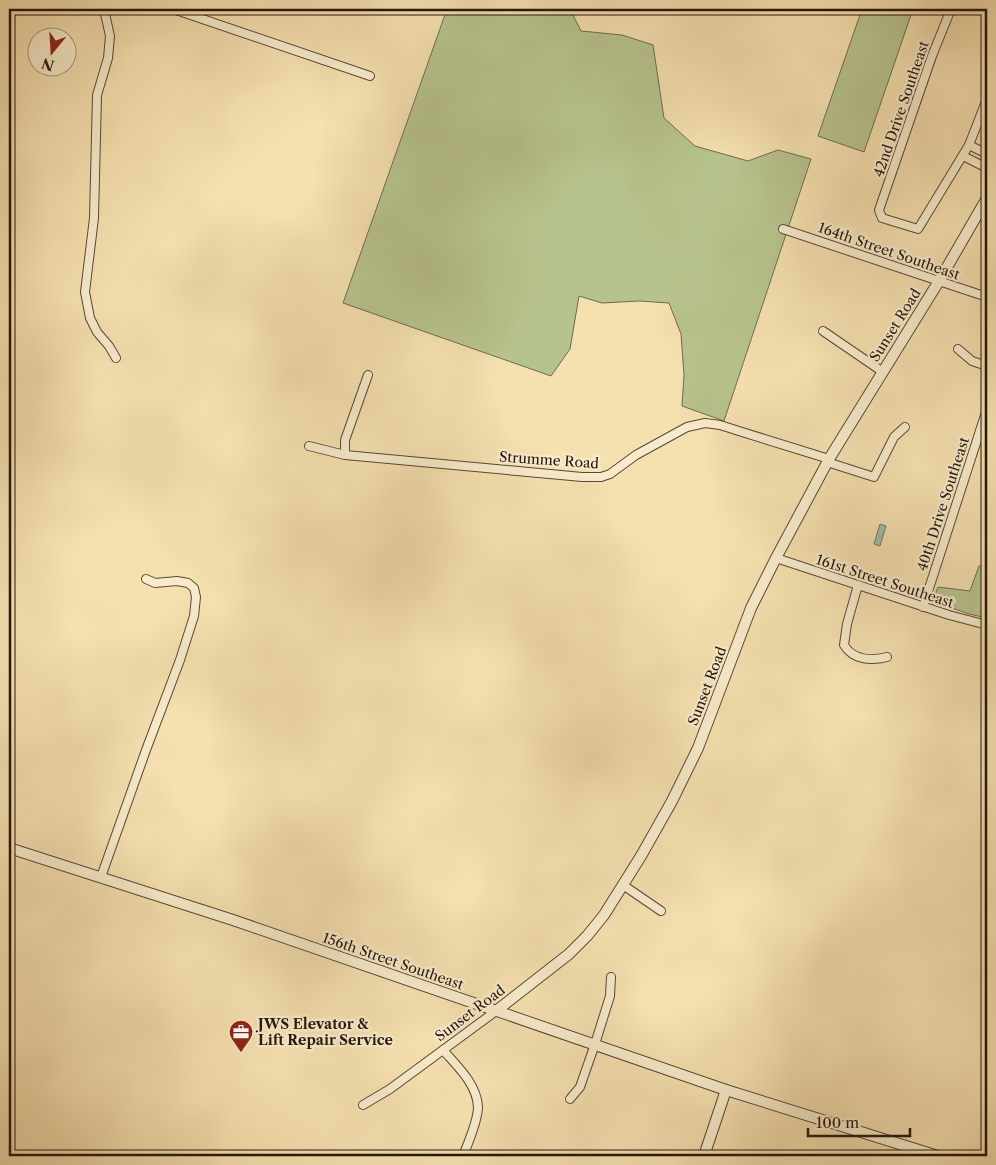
<svg xmlns="http://www.w3.org/2000/svg" width="996" height="1165" font-family="'Libre Caslon Text',serif">
	<style>
		.green { fill: #b7c38e; stroke: #6e6c4e }
		.water { fill: #9cbdaa; stroke: #6c7a6b }
		.lines { fill: none; stroke-linecap: round; stroke-linejoin: round }
		.minor-casing { stroke: #594836; stroke-width: 10 }
		.tertiary-casing { stroke: #594836; stroke-width: 12 }
		.minor { stroke: #f8ebcb; stroke-width: 8 }
		.tertiary { stroke: #f8ebcb; stroke-width: 10 }
		.labels { text-anchor: middle; dominant-baseline: central; stroke-width: 4.5; stroke-linejoin: round; paint-order: stroke }
		.street-label { font-size: 14px; fill: #25160d; stroke: #f8ebcb }
		.poi-label { font-size: 14px; font-weight: bold; fill: #25160d; stroke: #f8ebcb; text-anchor: start }
	</style>
	<rect width="100%" height="100%" fill="#f5e0af"/>
	<filter id="stains"><feTurbulence type="fractalNoise" baseFrequency=".004" numOctaves="4"/><feColorMatrix values="0 0 0 0 .2 0 0 0 0 .09 0 0 0 0 .02 0 0 0 .5 -.17"/></filter>
	<radialGradient id="worn" r=".72"><stop offset=".6" stop-color="#630" stop-opacity="0"/><stop offset="1" stop-color="#630" stop-opacity=".3"/></radialGradient>
	<g class="green">
		<path d="M 447,9 L 570,9 L 581,31 L 622,35 L 653,45 L 664,118 L 695,146 L 748,161 L 778,150 L 811,159 L 724,421 L 682,406 L 684,375 L 681,334 L 669,303 L 639,301 L 602,303 L 579,296 L 570,349 L 551,376 L 343,303 Z"/>
		<path d="M 862,9 L 913,9 L 864,152 L 818,136 Z"/>
		<path d="M 979,566 L 987,566 L 987,618 L 969,614 L 935,602 L 934,597 L 938,587 L 970,591 Z"/>
	</g>
	<path class="water" d="M 880,524 L 886,526 L 880,546 L 874,544 Z"/>
	<g class="lines">
		<defs>
			<g id="minor">
				<path d="M 104,9 L 110,36 L 108,58 L 97,95 L 94,218 L 85,292 L 90,318 L 97,332 L 109,346 L 116,358"/>
				<path d="M 173,9 L 370,76"/>
				<path d="M 951,9 L 932,56 L 879,210 L 882,218 L 918,229 L 969,145 L 987,99"/>
				<path d="M 969,145 L 987,154"/>
				<path d="M 963,156 L 987,168"/>
				<path d="M 783,229 L 987,297"/>
				<path d="M 823,331 L 883,372"/>
				<path d="M 958,349 L 972,361 L 987,366"/>
				<path d="M 309,446 L 345,455 L 582,477 L 601,477 L 610,474 L 636,455 L 687,427 L 705,423 L 720,425 L 742,432 L 829,459"/>
				<path d="M 345,455 L 345,440 L 368,375"/>
				<path d="M 827,462 L 874,477 L 894,437 L 905,427"/>
				<path d="M 776,558 L 949,615 L 987,625"/>
				<path d="M 858,585 L 847,624 L 844,645 C 853,660 871,661 887,657"/>
				<path d="M 923,607 L 987,409"/>
				<path d="M 101,877 L 146,750 L 180,660 L 194,616 L 196,597 L 194,588 L 188,583 L 177,581 L 155,583 L 146,579"/>
				<path d="M 623,885 L 661,911"/>
				<path d="M 443,1050 C 457,1066 477,1084 478,1107 C 478,1121 468,1143 463,1156"/>
				<path d="M 570,1099 L 580,1087 L 595,1044 L 610,996 L 611,977"/>
				<path d="M 363,1105 L 390,1089 L 496,1011"/>
			</g>
			<g id="tertiary">
				<path d="M 9,848 L 233,920 L 726,1090 L 938,1156"/>
				<path d="M 496,1011 L 569,954 L 587,936 L 604,915 L 641,856 L 672,801 L 698,748 L 751,608 L 776,558 L 829,459 L 939,281 L 987,198"/>
				<path d="M 704,1156 L 726,1090"/>
			</g>
		</defs>
		<use href="#minor" class="minor-casing"/>
		<use href="#tertiary" class="tertiary-casing"/>
		<use href="#minor" class="minor"/>
		<use href="#tertiary" class="tertiary"/>
	</g>
	<defs>
		<symbol id="office-pin" viewBox="-11 -11 22 30"><path d="M0 17L-7.5 6A9.5 9.5 0 1 1 7.5 6Z" fill="#8f2418" stroke="#f8ebcb"/><path d="M-6-3h4V-5.5h4V-3h4V5H-6ZM-1-4.5V-3h2v-1.5ZM-6 0V1H6V0Z" fill="#fff"/></symbol>
	</defs>
	<g fill-rule="evenodd">
		<use href="#office-pin" x="227" y="1018" width="28" height="38"/>
	</g>
	<g class="labels">
		<g class="street-label">
			<text transform="translate(901 109) rotate(-71)">42nd Drive Southeast</text>
			<text transform="translate(889 251) rotate(19)">164th Street Southeast</text>
			<text transform="translate(895 325) rotate(-58)">Sunset Road</text>
			<text transform="translate(549 460) rotate(4)">Strumme Road</text>
			<text transform="translate(943 504) rotate(-72)">40th Drive Southeast</text>
			<text transform="translate(885 581) rotate(18)">161st Street Southeast</text>
			<text transform="translate(707 686) rotate(-69)">Sunset Road</text>
			<text transform="translate(393 961) rotate(19)">156th Street Southeast</text>
			<text transform="translate(470 1013) rotate(-37)">Sunset Road</text>
		</g>
		<g class="poi-label">
			<text x="258" y="1024">JWS Elevator &amp;<tspan x="258" dy="16">Lift Repair Service</tspan></text>
		</g>
	</g>
	<rect width="996" height="1165" fill="none" stroke="#f5e0af" stroke-width="30"/>
	<rect x="10" y="10" width="976" height="1145" fill="none" stroke="#25160d" stroke-width="2.5"/>
	<rect x="15" y="15" width="966" height="1135" fill="none" stroke="#25160d"/>
	<g transform="translate(52 52) rotate(198)"><circle r="24" fill="#f8ebcb" stroke="#a4967f"/>
	<path d="M0-4L9 19L0 12L-9 19Z" fill="#8f2418"/>
	<text y="-8" font-size="14" font-weight="bold" text-anchor="middle" fill="#25160d">N</text>
	</g>
	<path d="M808 1128v8h102v-8" fill="none" stroke="#25160d" stroke-width="2.5"/>
	<text x="816" y="1128" font-size="15" fill="#25160d" stroke="#f8ebcb" stroke-width="4" paint-order="stroke">100 m</text>
	<rect width="100%" height="100%" filter="url(#stains)"/>
	<rect width="100%" height="100%" fill="url(#worn)"/>
</svg>
